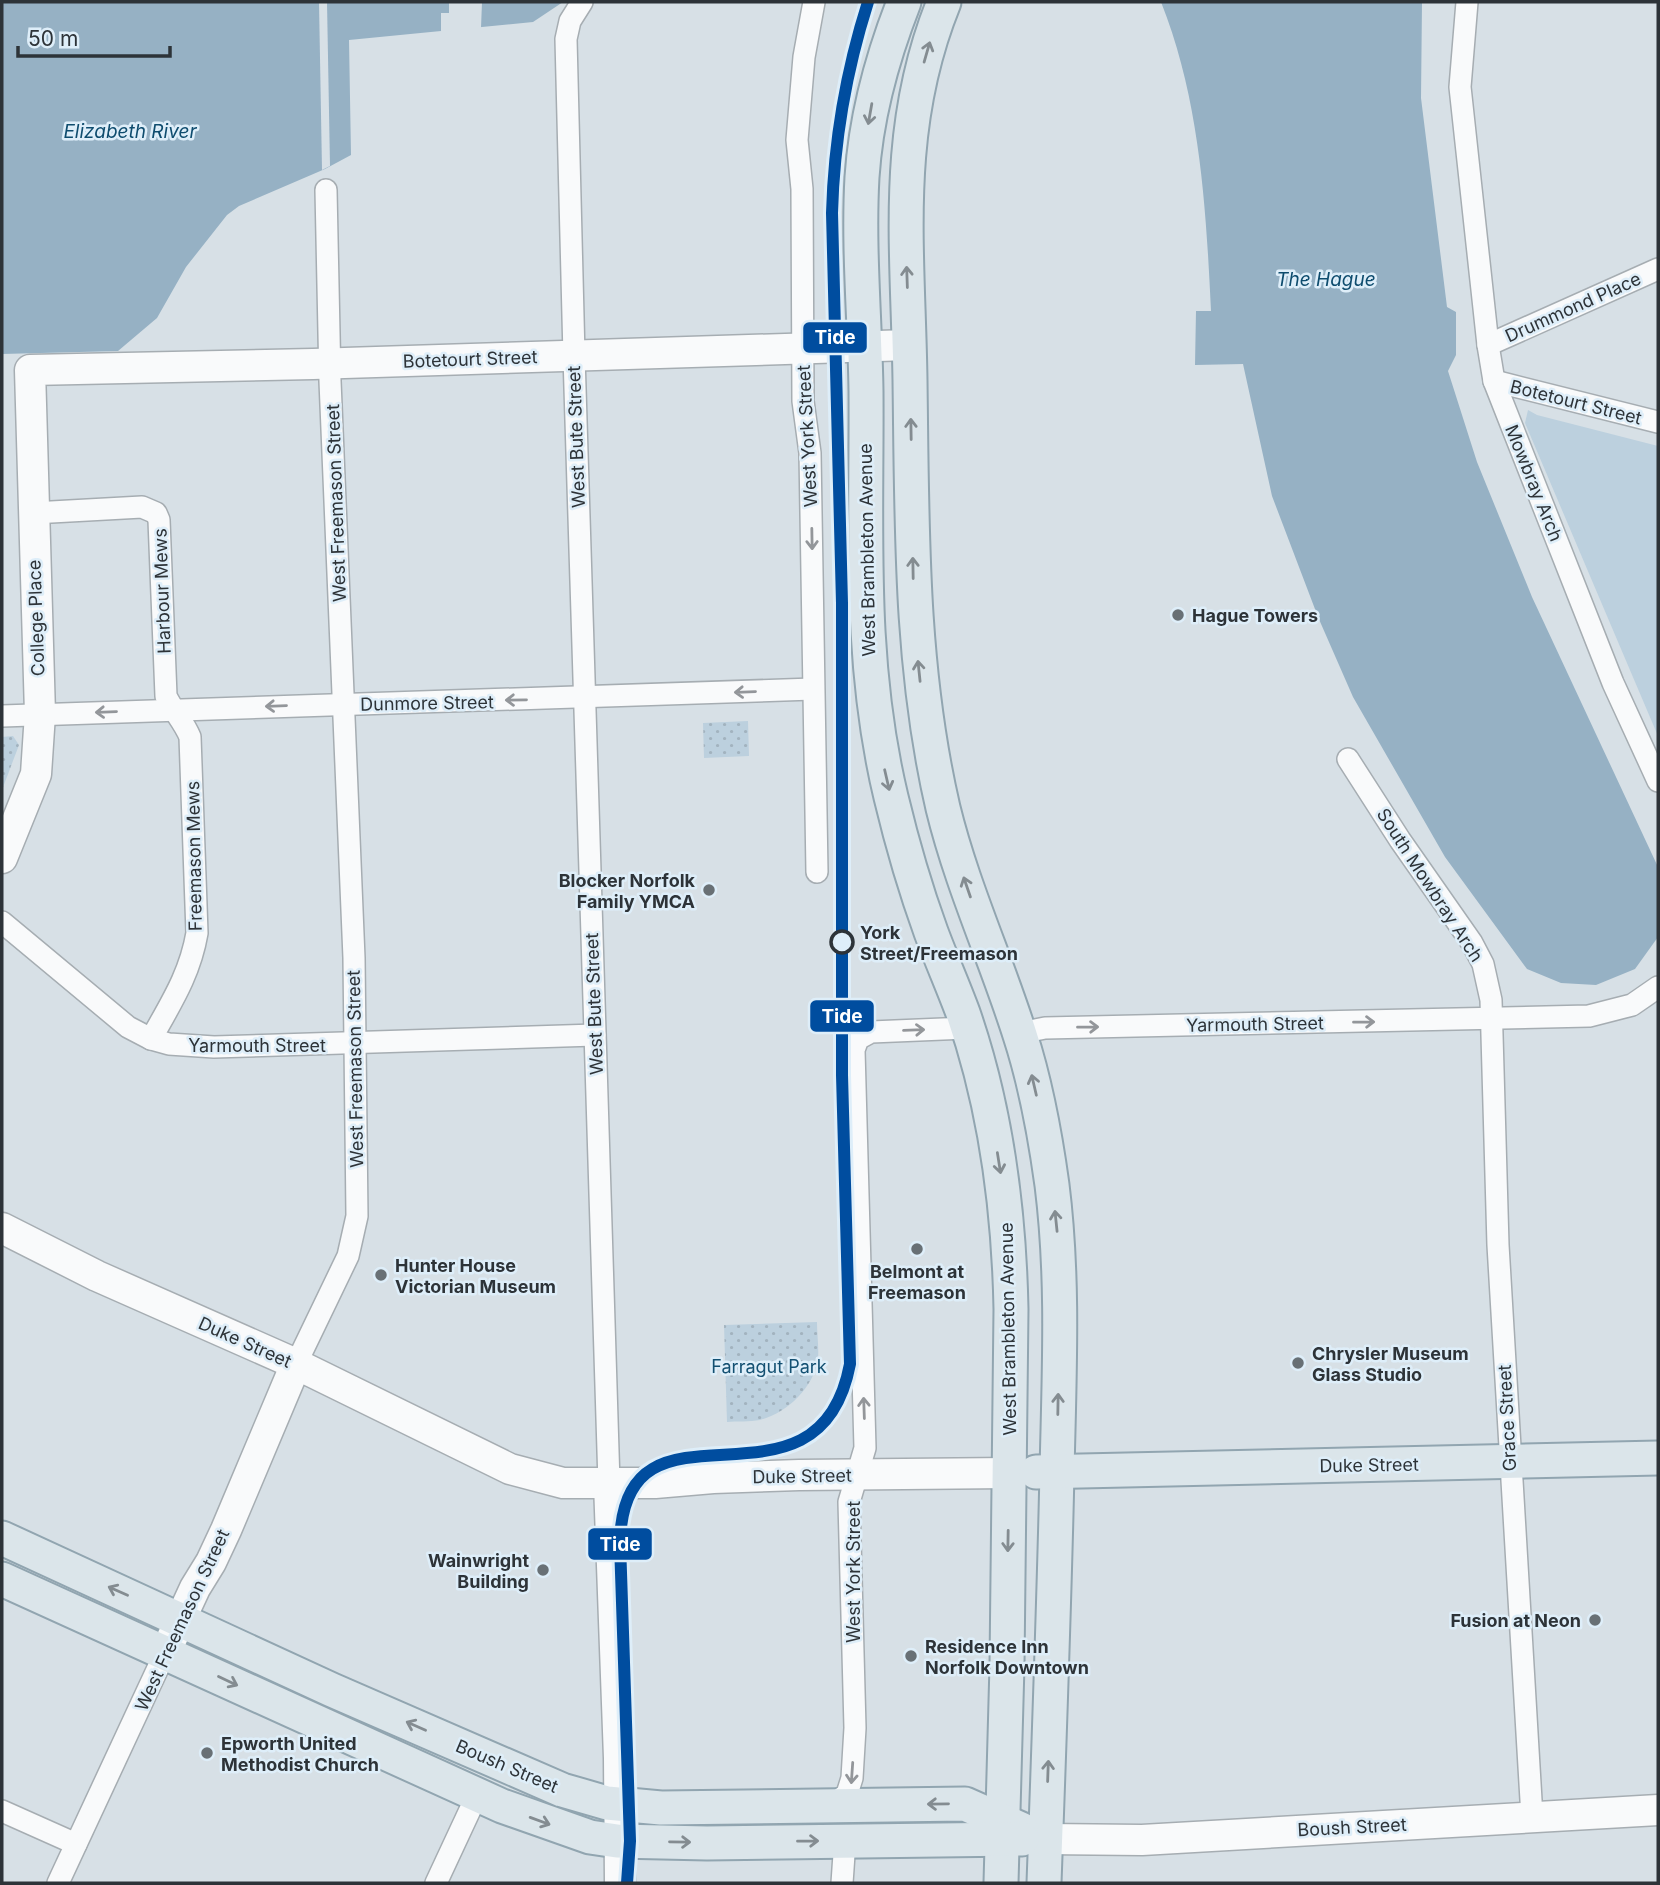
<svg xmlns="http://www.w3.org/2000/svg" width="1660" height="1885" font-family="Inter,sans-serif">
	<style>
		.grass { fill: #bcd0de }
		.park { fill: url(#park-dots) }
		.water { fill: #96b1c4 }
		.pier { fill: #d7e0e6 }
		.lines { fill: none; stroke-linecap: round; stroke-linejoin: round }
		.street-casing { stroke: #a6adb2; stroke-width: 24 }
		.secondary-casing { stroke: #a6adb2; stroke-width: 33 }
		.primary-casing { stroke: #91a5b0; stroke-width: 37 }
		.street { stroke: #f9fafb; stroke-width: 21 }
		.secondary { stroke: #f9fafb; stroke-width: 30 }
		.primary { stroke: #dbe5ea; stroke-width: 33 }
		.rail-1-casing { stroke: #deeef9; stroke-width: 18 }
		.rail-1 { stroke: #004d9f; stroke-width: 12 }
		.oneway { stroke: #848c91 }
		.oneway2 { stroke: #93969a }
		.poi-dot { fill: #687075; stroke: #deeef9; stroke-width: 2.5 }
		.stop-dot { fill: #deeef9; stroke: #2d3338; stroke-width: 3.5 }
		.labels { text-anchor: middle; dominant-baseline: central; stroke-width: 5; stroke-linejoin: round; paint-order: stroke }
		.street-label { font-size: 18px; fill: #2d3338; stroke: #deeef9 }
		.poi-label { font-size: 18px; font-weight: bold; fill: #2d3338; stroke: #deeef9; text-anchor: start }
		.stop-label { font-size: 18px; font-weight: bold; fill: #2d3338; stroke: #deeef9; text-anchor: start }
		.park-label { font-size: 18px; fill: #135072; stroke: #deeef9 }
		.water-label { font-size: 19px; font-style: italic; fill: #0e4c6e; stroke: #deeef9 }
		.line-badge { stroke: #deeef9; stroke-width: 2.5 }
		.badge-label { font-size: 19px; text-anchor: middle; font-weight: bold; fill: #fff }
	</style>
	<defs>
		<pattern id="park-dots" width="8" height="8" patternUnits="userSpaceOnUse" patternTransform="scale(1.75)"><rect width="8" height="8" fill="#bcd0de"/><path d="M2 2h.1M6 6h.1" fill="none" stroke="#a2b3bf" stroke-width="1.8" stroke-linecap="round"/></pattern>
	</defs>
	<rect width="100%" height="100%" fill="#d7e0e6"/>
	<path class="grass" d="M 1528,410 L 1537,415 L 1658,446 L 1658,736 L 1525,423 Z"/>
	<g class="park">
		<path d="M 748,721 L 749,756 L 704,758 L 703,723 Z"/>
		<path d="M 13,736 L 19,745 L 2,790 L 2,737 Z"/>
		<path d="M 817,1322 C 817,1334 819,1348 818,1360 C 813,1388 787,1413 760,1420 C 750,1422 737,1421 727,1422 L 724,1325 Z"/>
	</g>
	<g class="water">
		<path d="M 2,2 L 563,2 L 533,22 L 349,40 L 351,155 L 325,169 L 239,206 L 227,215 L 186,267 L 157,318 L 118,351 L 2,354 Z"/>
		<path d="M 1161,2 L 1422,2 L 1421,98 L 1447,307 L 1456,312 L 1456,355 L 1448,371 L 1477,462 L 1532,597 L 1658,867 L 1658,937 L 1635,969 L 1596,985 L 1561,983 L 1527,969 L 1445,857 L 1353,697 L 1318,617 L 1272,496 L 1243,364 L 1195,365 L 1196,311 L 1211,311 C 1206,207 1200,100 1161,2 Z"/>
	</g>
	<g class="pier">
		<path d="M 319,2 L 327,2 L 330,166 L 322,170 Z"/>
		<path d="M 449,2 L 482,2 L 481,28 L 441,32 L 441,13 L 449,13 Z"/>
	</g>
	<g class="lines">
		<defs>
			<g id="street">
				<path d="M 582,2 L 570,21 L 566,39 L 574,356 L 609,1483"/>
				<path d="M 814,2 L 804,57 L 797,140 L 802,189 L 803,401 L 810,453 L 817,872"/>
				<path d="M 1467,2 L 1460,87 L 1488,345 L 1494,381 L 1613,683 L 1658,781"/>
				<path d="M 1488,345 L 1658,269"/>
				<path d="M 1494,381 L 1658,422"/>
				<path d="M 33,513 L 142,507 L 156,513 L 159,520 L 166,696 C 173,711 184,722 190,737 L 197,933 C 190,974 171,1003 151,1039"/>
				<path d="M 2,716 L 813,689"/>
				<path d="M 1348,759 L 1400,840 L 1472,943 L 1483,964 L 1491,1000 L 1498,1245 L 1532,1817"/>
				<path d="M 2,922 L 128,1027 L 151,1039 L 169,1044 L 214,1047 L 595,1035"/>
				<path d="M 1020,1033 L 1045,1028 L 1589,1016 L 1632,1005 L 1658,987"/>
				<path d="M 296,1364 L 348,1256 L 357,1216 L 354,958 L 330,381 L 326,190"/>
				<path d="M 829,1807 L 847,1794 L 852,1778 L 855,1728 L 849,1502 L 865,1448 L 854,1050 L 858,1039 L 871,1032 L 967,1028"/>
				<path d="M 2,1811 L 76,1844"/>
				<path d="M 58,1883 L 165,1653"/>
				<path d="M 436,1883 L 477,1795"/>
				<path d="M 842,1883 L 845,1840"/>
			</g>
			<g id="secondary">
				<path d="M 2,858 L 36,774 L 40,714 L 30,370 L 313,364 L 909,345"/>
				<path d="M 2,1228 L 97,1276 L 296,1364 L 510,1469 L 563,1483 L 655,1483 L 713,1478 L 799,1475 L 1009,1473"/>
				<path d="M 609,1483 L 619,1758 L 620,1883"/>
				<path d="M 165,1653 L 195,1588 L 211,1562 L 226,1530 L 296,1364"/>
				<path d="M 1046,1839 L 1142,1840 L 1658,1810"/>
			</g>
			<g id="primary">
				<path d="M 904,2 C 882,58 866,116 862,177 C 858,248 865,320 866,391 C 867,530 858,660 891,797 C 902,843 915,888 931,932 C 941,959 953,986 963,1013 C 996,1108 1009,1209 1011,1309 L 1007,1665 L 1001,1883"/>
				<path d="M 944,2 C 892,130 908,246 910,380 C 912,525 910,666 943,808 C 962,886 996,959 1020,1035 C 1036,1084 1045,1134 1052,1185 C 1064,1280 1059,1376 1057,1472 C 1054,1609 1049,1746 1044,1883"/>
				<path d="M 1036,1472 L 1658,1458"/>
				<path d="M 2,1538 L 332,1690 L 562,1790 L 607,1803 L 661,1808 L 965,1804 L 1021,1829"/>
				<path d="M 2,1579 L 502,1806 L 590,1837 L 617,1841 L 707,1843 L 1022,1839"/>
			</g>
		</defs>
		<use href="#street" class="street-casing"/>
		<use href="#secondary" class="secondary-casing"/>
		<use href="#primary" class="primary-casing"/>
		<use href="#street" class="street"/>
		<use href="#secondary" class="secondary"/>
		<use href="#primary" class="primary"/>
		<defs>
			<path id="rail-1" d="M 627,1883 L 630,1841 L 620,1543 C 623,1377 818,1533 850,1364 L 842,1075 L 842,603 L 832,213 C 834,140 846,71 868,2"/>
		</defs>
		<use href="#rail-1" class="rail-1-casing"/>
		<use href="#rail-1" class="rail-1"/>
	</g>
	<defs><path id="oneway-shaft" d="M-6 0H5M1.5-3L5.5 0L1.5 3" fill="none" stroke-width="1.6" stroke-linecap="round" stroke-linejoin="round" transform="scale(1.75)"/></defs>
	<g class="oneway">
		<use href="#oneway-shaft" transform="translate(927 52) rotate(-74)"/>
		<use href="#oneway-shaft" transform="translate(870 114) rotate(100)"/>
		<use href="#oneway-shaft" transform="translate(907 277) rotate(-92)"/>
		<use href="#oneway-shaft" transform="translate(911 429) rotate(-91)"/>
		<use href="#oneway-shaft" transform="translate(913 568) rotate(-91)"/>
		<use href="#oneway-shaft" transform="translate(919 671) rotate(-96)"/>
		<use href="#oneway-shaft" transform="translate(887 780) rotate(77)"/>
		<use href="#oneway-shaft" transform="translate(967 887) rotate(-109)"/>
		<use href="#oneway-shaft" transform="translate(1034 1085) rotate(-103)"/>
		<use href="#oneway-shaft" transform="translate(999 1163) rotate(81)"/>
		<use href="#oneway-shaft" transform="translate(1056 1221) rotate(-96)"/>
		<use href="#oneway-shaft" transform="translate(1058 1404) rotate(-89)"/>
		<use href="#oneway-shaft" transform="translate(1008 1541) rotate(91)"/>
		<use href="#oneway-shaft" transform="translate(118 1591) rotate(-156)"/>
		<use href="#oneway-shaft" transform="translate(228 1681) rotate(25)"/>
		<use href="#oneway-shaft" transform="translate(416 1726) rotate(-156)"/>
		<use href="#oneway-shaft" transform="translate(1048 1771) rotate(-88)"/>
		<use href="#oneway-shaft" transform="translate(938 1804) rotate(179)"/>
		<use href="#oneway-shaft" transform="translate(540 1821) rotate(20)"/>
		<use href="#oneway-shaft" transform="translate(808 1841) rotate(-1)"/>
		<use href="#oneway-shaft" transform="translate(680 1842) rotate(1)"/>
	</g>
	<g class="oneway2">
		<use href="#oneway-shaft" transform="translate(812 539) rotate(89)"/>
		<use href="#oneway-shaft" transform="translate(745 692) rotate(178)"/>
		<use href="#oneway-shaft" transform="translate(516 700) rotate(179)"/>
		<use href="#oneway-shaft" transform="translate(276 706) rotate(178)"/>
		<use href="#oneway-shaft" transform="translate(106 712) rotate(178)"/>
		<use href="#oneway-shaft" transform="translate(1364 1022) rotate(-1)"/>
		<use href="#oneway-shaft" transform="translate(1088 1027) rotate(-1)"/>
		<use href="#oneway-shaft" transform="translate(914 1030) rotate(-2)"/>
		<use href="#oneway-shaft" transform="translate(864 1408) rotate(-92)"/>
		<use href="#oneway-shaft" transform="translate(852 1773) rotate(94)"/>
	</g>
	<g class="poi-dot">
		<circle cx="1178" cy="615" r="7"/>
		<circle cx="709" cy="890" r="7"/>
		<circle cx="917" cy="1249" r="7"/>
		<circle cx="381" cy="1275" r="7"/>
		<circle cx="1298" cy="1363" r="7"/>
		<circle cx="543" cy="1570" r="7"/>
		<circle cx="1595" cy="1620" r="7"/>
		<circle cx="911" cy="1656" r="7"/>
		<circle cx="207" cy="1753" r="7"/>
	</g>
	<circle class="stop-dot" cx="842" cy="942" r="11"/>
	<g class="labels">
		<g class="street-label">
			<text transform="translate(1573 307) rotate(-24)">Drummond Place</text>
			<text transform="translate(470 359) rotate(-2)">Botetourt Street</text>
			<text transform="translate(1576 402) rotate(14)">Botetourt Street</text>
			<text transform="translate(807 436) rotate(-93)">West York Street</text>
			<text transform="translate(576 437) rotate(-92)">West Bute Street</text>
			<text transform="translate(1534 483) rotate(68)">Mowbray Arch</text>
			<text transform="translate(336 503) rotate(-92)">West Freemason Street</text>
			<text transform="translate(867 550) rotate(-91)">West Brambleton Avenue</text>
			<text transform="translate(162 591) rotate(-92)">Harbour Mews</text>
			<text transform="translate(36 618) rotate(-92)">College Place</text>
			<text transform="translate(427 703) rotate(-1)">Dunmore Street</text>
			<text transform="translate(194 856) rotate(-91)">Freemason Mews</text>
			<text transform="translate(1430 885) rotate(57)">South Mowbray Arch</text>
			<text transform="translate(594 1004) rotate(-92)">West Bute Street</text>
			<text transform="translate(1255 1024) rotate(-1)">Yarmouth Street</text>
			<text x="257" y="1045">Yarmouth Street</text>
			<text transform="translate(355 1069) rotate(-91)">West Freemason Street</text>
			<text transform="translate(1008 1329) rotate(-91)">West Brambleton Avenue</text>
			<text transform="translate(245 1342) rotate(24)">Duke Street</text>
			<text transform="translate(1507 1418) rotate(-93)">Grace Street</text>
			<text transform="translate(1369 1465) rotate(-1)">Duke Street</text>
			<text transform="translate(802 1476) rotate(-1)">Duke Street</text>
			<text transform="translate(853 1572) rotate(-90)">West York Street</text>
			<text transform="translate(182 1620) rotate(-65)">West Freemason Street</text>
			<text transform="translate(507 1766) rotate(23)">Boush Street</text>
			<text transform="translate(1352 1827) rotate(-3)">Boush Street</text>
		</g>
		<g class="poi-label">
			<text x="1192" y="615">Hague Towers</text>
			<text x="695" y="880" text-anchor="end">Blocker Norfolk<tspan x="695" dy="21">Family YMCA</tspan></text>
			<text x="395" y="1265">Hunter House<tspan x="395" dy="21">Victorian Museum</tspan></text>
			<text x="917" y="1271" text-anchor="middle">Belmont at<tspan x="917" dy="21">Freemason</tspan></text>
			<text x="1312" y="1353">Chrysler Museum<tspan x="1312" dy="21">Glass Studio</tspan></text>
			<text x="529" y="1560" text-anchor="end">Wainwright<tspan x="529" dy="21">Building</tspan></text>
			<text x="1581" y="1620" text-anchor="end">Fusion at Neon</text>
			<text x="925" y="1646">Residence Inn<tspan x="925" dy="21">Norfolk Downtown</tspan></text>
			<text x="221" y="1743">Epworth United<tspan x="221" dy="21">Methodist Church</tspan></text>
		</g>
		<g class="stop-label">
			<text x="860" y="932">York<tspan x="860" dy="21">Street/Freemason</tspan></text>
		</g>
		<g class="park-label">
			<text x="769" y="1366">Farragut Park</text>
		</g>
		<g class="water-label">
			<text x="130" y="131">Elizabeth River</text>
			<text x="1326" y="279">The Hague</text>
		</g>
	</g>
	<g class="line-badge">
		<rect x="802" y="321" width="66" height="33" rx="7" fill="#004d9f"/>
		<rect x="809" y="999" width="66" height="34" rx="7" fill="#004d9f"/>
		<rect x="587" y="1527" width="66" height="34" rx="7" fill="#004d9f"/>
	</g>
	<g class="badge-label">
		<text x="835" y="344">Tide</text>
		<text x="842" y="1023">Tide</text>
		<text x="620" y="1551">Tide</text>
	</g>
	<rect width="1660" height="1885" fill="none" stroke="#2d3338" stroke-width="7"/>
	<path d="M18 46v10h152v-10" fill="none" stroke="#2d3338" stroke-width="3.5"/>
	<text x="28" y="46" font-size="21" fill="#2d3338" stroke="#deeef9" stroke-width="5" paint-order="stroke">50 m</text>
</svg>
